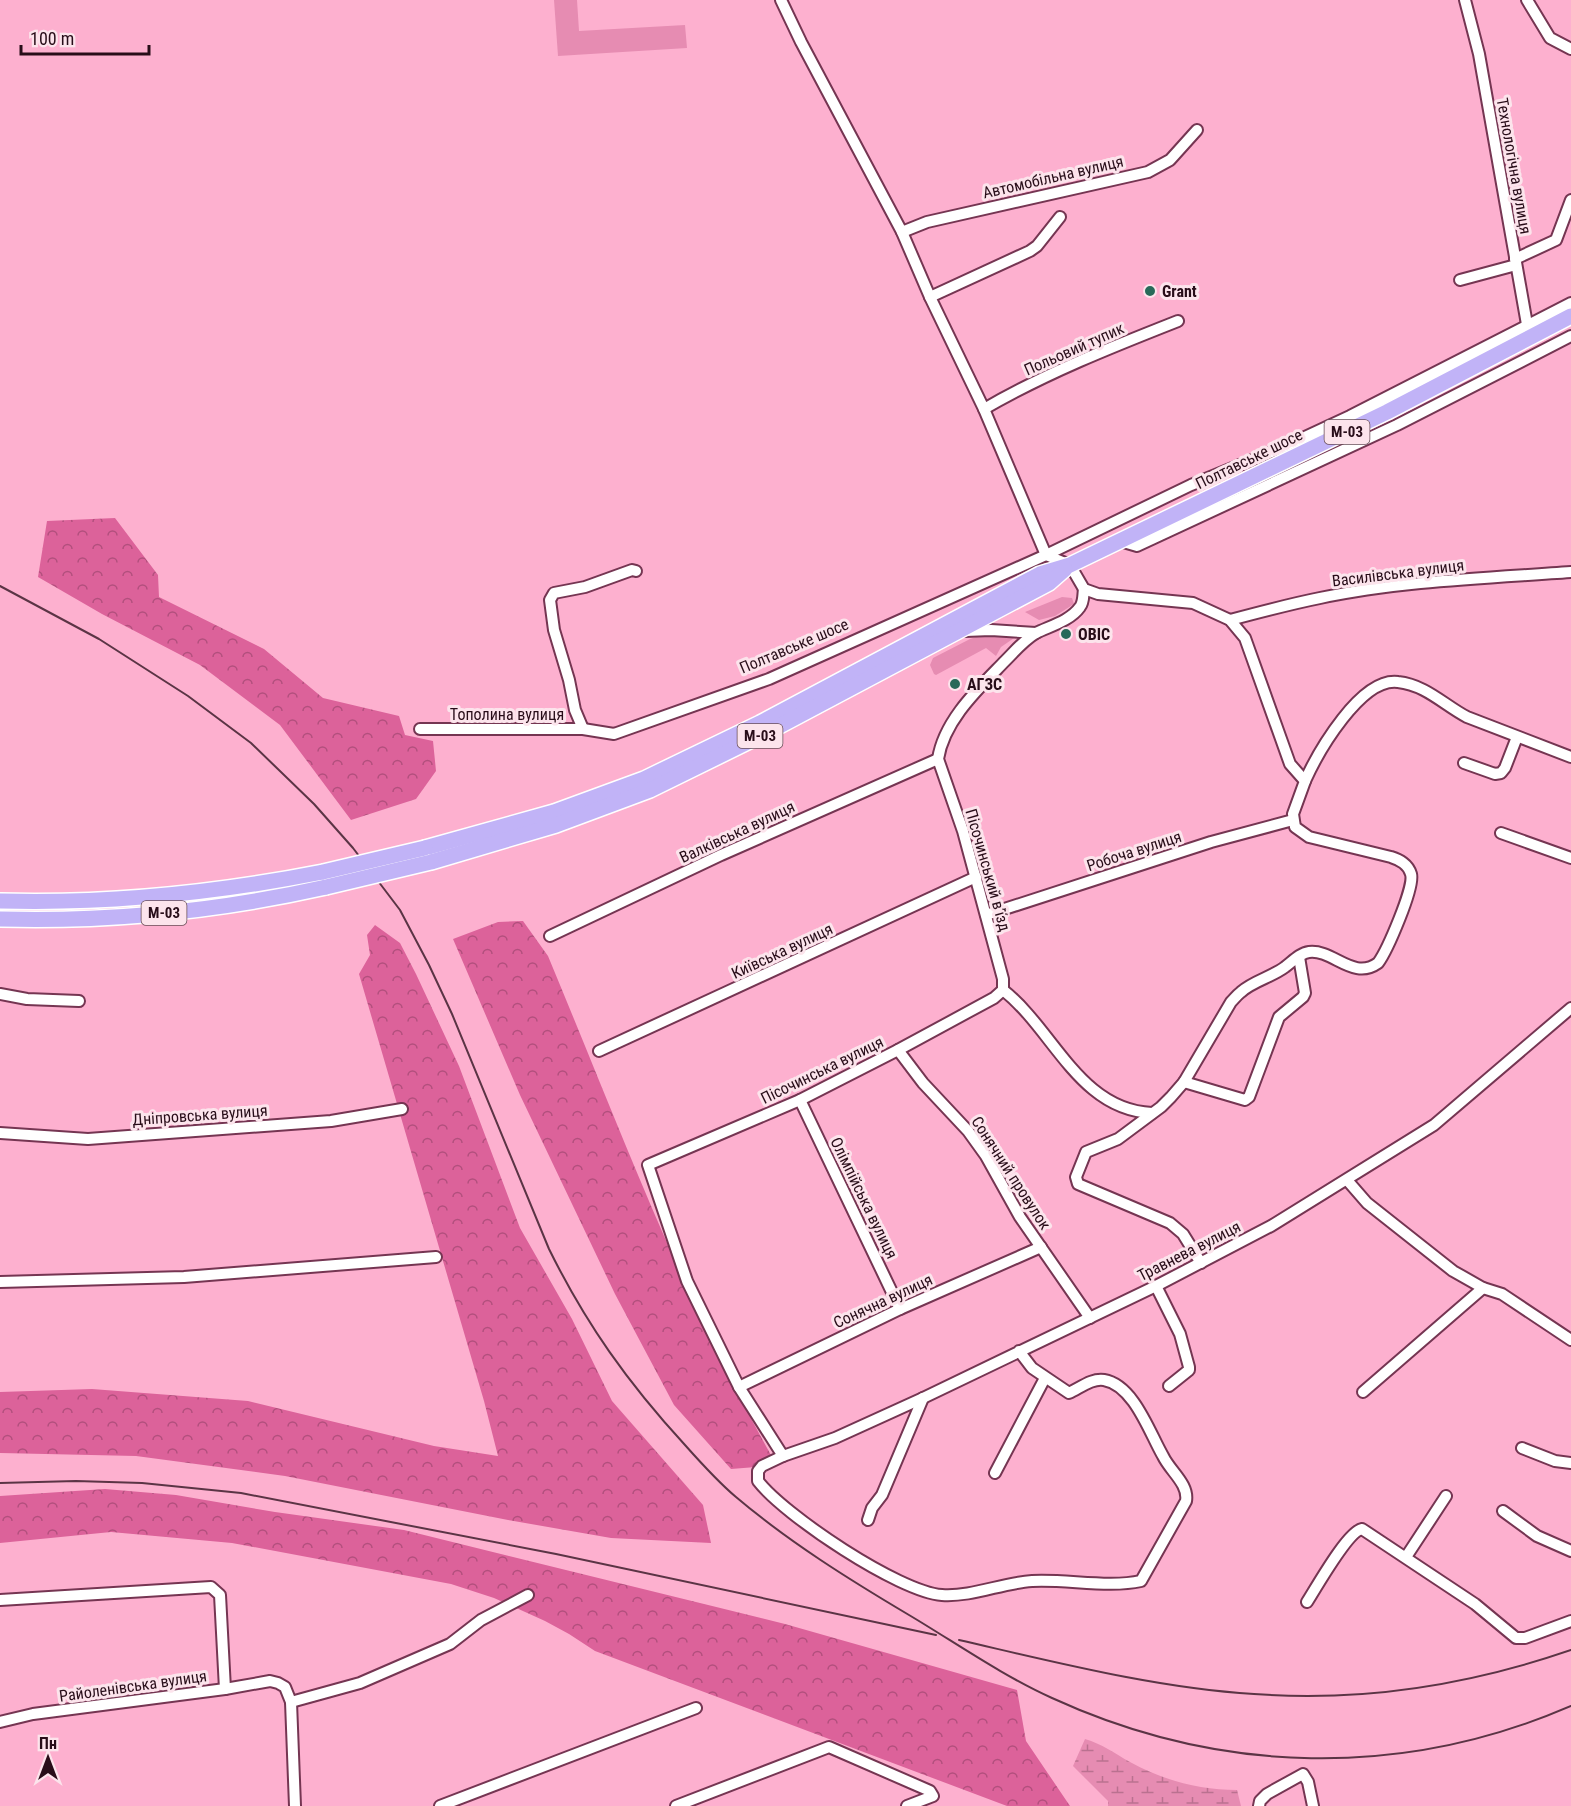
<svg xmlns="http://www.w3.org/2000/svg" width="1571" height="1806" font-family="'Roboto Condensed',sans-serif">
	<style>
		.grass { fill: #e68cb2 }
		.forest { fill: url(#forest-crowns) }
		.wetland { fill: url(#wetland-marsh) }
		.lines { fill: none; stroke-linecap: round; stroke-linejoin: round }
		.minor-casing { stroke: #753552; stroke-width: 14 }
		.highway-casing { stroke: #fff; stroke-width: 18 }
		.minor { stroke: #fff; stroke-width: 10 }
		.highway { stroke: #c1b3f7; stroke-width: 15 }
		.rail { stroke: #5b3445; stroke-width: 2 }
		.highway-bridge-casing { stroke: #fff; stroke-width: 18; stroke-linecap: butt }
		.highway-bridge { stroke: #c1b3f7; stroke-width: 15 }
		.poi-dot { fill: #286959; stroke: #fce4ec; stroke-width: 2 }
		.labels { text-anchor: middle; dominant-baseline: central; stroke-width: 6; stroke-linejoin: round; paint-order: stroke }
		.shield { fill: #fce4ec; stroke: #684e58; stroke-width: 1.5 }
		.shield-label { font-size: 15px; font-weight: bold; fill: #280d19 }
		.street-label { font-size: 16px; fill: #280d19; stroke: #fce4ec }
		.poi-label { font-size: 16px; font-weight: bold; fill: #280d19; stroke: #fce4ec; text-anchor: start }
	</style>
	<defs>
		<pattern id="forest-crowns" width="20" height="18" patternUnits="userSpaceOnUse" patternTransform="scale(1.5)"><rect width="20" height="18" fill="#dc629a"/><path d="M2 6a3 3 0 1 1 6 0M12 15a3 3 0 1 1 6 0" fill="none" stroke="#b24f7d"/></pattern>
		<pattern id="wetland-marsh" width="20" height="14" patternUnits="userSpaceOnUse" patternTransform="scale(1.5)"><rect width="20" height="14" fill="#e68cb2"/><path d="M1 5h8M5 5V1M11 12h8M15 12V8" fill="none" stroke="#ba7190"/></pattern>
	</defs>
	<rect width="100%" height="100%" fill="#fdb0cf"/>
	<g class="grass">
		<path d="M 554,0 L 577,0 L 579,31 L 685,25 L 687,48 L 558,56 Z"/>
		<path d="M 1062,597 L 1072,598 L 1074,604 L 1055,616 L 1039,620 L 1025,612 Z"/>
		<path d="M 985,634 L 1017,636 L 1001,647 L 996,656 L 986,648 L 936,675 L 934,674 L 930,665 L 933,658 L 970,639 Z"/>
	</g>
	<g class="forest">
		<path d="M 115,518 L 158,575 L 159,597 L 264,649 L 323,698 L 399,716 L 405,735 L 433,741 L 436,771 L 416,799 L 351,820 L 280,725 L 200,665 L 102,614 L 38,577 L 47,521 Z"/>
		<path d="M 523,921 L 548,956 C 618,1124 682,1296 771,1455 L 756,1467 L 731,1469 L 674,1405 L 615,1294 L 520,1095 L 453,939 L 498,922 Z"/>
		<path d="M 375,925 L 400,943 L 416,974 L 459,1066 L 520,1228 L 572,1319 L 612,1401 L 703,1505 L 711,1543 L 611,1538 L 508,1520 L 285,1476 L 136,1456 L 0,1453 L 0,1392 L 92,1389 L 248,1401 L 434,1446 L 498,1456 L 484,1401 L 359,974 L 370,955 L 367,935 Z"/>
		<path d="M 105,1489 L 176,1495 L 275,1512 L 404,1530 L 785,1624 L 1017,1690 L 1026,1741 L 1070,1806 L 1007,1806 L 595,1651 L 569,1634 L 545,1621 L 494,1598 L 451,1584 L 232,1543 L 111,1532 L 0,1543 L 0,1496 Z"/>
	</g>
	<path class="wetland" d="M 1085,1739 C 1102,1744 1114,1753 1130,1762 C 1162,1780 1200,1790 1237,1790 L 1241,1806 L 1108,1806 L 1108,1801 L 1073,1766 Z"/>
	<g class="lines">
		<defs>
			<g id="minor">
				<path d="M 781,0 L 801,42 L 902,232 L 930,297 L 984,409 L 1046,555"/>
				<path d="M 1465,0 L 1479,54 L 1528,330"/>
				<path d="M 1527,0 L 1550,38 L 1571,49"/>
				<path d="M 902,232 L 927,222 L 1148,172 L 1170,160 L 1197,130"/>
				<path d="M 1515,259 L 1556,240 L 1571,200"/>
				<path d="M 1460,280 L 1516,265"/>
				<path d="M 930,297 L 1030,251 L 1037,246 L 1060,217"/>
				<path d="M 984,409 C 1046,373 1112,347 1178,321"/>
				<path d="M 1120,541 L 1137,546 L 1397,425 L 1571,336"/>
				<path d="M 1046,555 L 1070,565 L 1084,589 L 1098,594 L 1193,603 L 1230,620 L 1245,638 L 1290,764 L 1305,781 L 1293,814 L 1295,827 L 1309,837 L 1391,857 C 1400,860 1408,864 1411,874 C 1415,887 1387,951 1378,963 C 1353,981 1333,949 1309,952 C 1300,953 1292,962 1285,967 C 1272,977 1253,981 1241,992 C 1237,995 1234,999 1231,1002 L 1184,1082 L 1171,1097 L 1161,1107 L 1118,1139 L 1086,1152 L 1076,1177 L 1078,1184 L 1170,1223 L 1183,1234 L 1201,1263"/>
				<path d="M 1230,620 C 1260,612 1290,604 1320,598 C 1400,581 1489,578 1571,572"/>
				<path d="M 965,631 L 991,630 L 1036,633"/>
				<path d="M 420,729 L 583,729 L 614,734 L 769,679 L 1046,555 L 1191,485 L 1279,449 L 1350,416 L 1571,303"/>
				<path d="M 583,729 L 575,710 L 569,680 L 554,630 L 550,600 L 554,593 L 585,587 L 632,570 L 636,571"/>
				<path d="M 1464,763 L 1495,774 L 1501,773 L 1505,768 L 1517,737"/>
				<path d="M 1305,781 C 1318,752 1361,677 1398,682 C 1426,685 1444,705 1467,717 L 1571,757"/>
				<path d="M 1501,833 L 1571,858"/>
				<path d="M 986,915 L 1211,842 L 1293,820"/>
				<path d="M 550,936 L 721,855 L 938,759"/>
				<path d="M 1003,990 L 1003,979 L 963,831 L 938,759 C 944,720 979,688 1005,661 C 1015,651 1024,640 1036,633 C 1050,626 1070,621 1080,607 C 1084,602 1083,595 1084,589"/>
				<path d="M 1003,990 C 1054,1030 1079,1110 1152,1113"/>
				<path d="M 0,994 L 27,999 L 79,1001"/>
				<path d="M 898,1050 L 923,1083 L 968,1131 L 986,1156 L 1020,1217 L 1090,1318"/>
				<path d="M 599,1051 L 976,877"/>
				<path d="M 1184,1082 L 1245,1100 L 1249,1097 L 1279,1017 L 1303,997 L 1305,993 L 1299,957"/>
				<path d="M 800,1100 L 900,1309"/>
				<path d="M 0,1133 L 88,1139 L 331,1121 L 402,1109"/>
				<path d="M 1347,1180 L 1367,1203 L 1453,1271 L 1483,1288 L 1502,1294 L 1571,1340"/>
				<path d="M 0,1282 L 184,1277 L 436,1257"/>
				<path d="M 1156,1286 L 1180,1334 L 1189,1367 L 1189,1370 L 1169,1386"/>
				<path d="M 1019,1351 L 1032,1368 L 1069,1393 C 1080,1388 1092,1378 1104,1380 C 1134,1385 1150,1434 1163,1456 C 1170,1471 1189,1484 1186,1501 L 1141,1581 C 1109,1588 1066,1579 1032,1581 C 1002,1583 972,1597 942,1595 C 899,1592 784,1515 758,1481 L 758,1471 L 762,1466 L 783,1456 L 835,1438 L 923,1398 L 1156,1286 L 1271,1226 L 1434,1125 L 1571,1008"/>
				<path d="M 739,1387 L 900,1309 L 1041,1247"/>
				<path d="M 1363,1392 L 1483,1288"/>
				<path d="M 1522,1448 L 1555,1461 L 1571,1463"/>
				<path d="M 783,1456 L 739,1387 L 687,1281 L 648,1165 L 800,1100 L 898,1050 L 994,998 L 1003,990"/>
				<path d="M 995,1473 L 1045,1378"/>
				<path d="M 1503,1511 L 1537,1536 L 1571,1551"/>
				<path d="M 868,1520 L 872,1508 L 882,1495 L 923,1398"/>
				<path d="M 1406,1557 L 1446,1496"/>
				<path d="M 0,1600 L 211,1587 L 220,1595 L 225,1689"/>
				<path d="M 1307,1602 C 1316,1588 1348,1531 1362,1529 L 1475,1604 L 1516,1638 L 1525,1638 L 1571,1621"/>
				<path d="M 291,1702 L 360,1683 L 450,1644 L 481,1620 L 528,1595"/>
				<path d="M 0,1722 L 33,1714 L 225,1689 L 270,1681 L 278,1683 L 285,1687 L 291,1702 L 295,1806"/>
				<path d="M 440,1806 L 696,1708"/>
				<path d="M 676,1806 L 829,1747 L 930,1791 L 933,1796 L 907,1806"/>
				<path d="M 1259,1806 L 1260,1801 L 1267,1794 L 1303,1774 L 1308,1782 L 1313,1806"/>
			</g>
			<g id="highway">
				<path d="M 425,848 L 554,812 L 644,779 L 760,723 L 1040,574 L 1070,565 L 1387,412 L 1571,316"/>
				<path d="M 431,862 L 556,825 L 650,790 L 766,733 L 1049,583 L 1065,569"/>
				<path d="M 0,901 C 109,904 216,893 323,872"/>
				<path d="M 0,919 C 110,922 219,911 326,887"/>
			</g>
		</defs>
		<use href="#minor" class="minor-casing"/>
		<use href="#highway" class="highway-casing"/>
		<use href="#minor" class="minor"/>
		<use href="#highway" class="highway"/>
		<g class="rail">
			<path d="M 0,586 L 99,639 L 188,696 L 251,743 L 314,804 L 353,848 L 400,910 L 429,965 L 452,1014 L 549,1249 C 586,1324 628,1383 685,1445 C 701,1463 718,1482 736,1497 C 789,1542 850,1580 909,1615 C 956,1643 1003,1676 1052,1698 C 1220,1775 1402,1779 1571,1706"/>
			<path d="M 0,1483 L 76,1481 L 142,1483 L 241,1493 L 556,1554 L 936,1635"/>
			<path d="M 959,1640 C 1055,1662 1156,1688 1254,1694 C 1361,1702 1469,1685 1571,1650"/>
		</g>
		<defs>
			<g id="highway-bridge">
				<path d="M 323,872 L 425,848"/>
				<path d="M 326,887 L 431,862"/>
			</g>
		</defs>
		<use href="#highway-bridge" class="highway-bridge-casing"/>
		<use href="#highway-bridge" class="highway-bridge"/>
	</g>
	<g class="poi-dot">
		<circle cx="1150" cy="291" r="6"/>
		<circle cx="1066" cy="634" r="6"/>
		<circle cx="955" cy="684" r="6"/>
	</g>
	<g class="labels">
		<g class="shield">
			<rect x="1324.5" y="420" width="45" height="24" rx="4.5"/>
			<rect x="737.5" y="724" width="45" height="24" rx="4.5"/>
			<rect x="141.5" y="901" width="45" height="24" rx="4.5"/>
		</g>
		<g class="shield-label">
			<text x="1347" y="432">М-03</text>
			<text x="760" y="736">М-03</text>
			<text x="164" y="913">М-03</text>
		</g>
		<g class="street-label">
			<text transform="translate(1514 166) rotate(80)">Технологічна вулиця</text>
			<text transform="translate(1053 177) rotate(-13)">Автомобільна вулиця</text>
			<text transform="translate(1074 349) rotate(-24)">Польовий тупик</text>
			<text transform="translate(1249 459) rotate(-26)">Полтавське шосе</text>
			<text transform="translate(1398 573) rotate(-7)">Василівська вулиця</text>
			<text transform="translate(794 646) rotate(-23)">Полтавське шосе</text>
			<text x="507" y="714">Тополина вулиця</text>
			<text transform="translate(737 832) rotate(-25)">Валківська вулиця</text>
			<text transform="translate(1134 851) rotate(-18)">Робоча вулиця</text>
			<text transform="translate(988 870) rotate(74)">Пісочинський в’їзд</text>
			<text transform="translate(782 951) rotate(-25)">Київська вулиця</text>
			<text transform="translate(822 1070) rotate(-26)">Пісочинська вулиця</text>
			<text transform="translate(200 1115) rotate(-4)">Дніпровська вулиця</text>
			<text transform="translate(1011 1173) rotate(57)">Сонячний провулок</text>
			<text transform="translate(864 1198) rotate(64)">Олімпійська вулиця</text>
			<text transform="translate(1189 1251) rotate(-27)">Травнева вулиця</text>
			<text transform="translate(883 1301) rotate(-25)">Сонячна вулиця</text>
			<text transform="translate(133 1686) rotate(-8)">Райоленівська вулиця</text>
		</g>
		<g class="poi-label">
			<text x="1162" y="291">Grant</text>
			<text x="1078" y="634">ОВІС</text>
			<text x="967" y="684">АГЗС</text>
		</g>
	</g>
	<g transform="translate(48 1758)" stroke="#fce4ec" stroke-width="4.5" paint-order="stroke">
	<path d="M0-4.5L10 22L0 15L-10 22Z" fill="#280d19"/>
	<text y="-9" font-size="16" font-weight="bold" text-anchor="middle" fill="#280d19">Пн</text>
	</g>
	<path d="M21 45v9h128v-9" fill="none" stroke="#280d19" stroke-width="3"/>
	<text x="30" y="45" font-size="18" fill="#280d19" stroke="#fce4ec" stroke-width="4.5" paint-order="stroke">100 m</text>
</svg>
